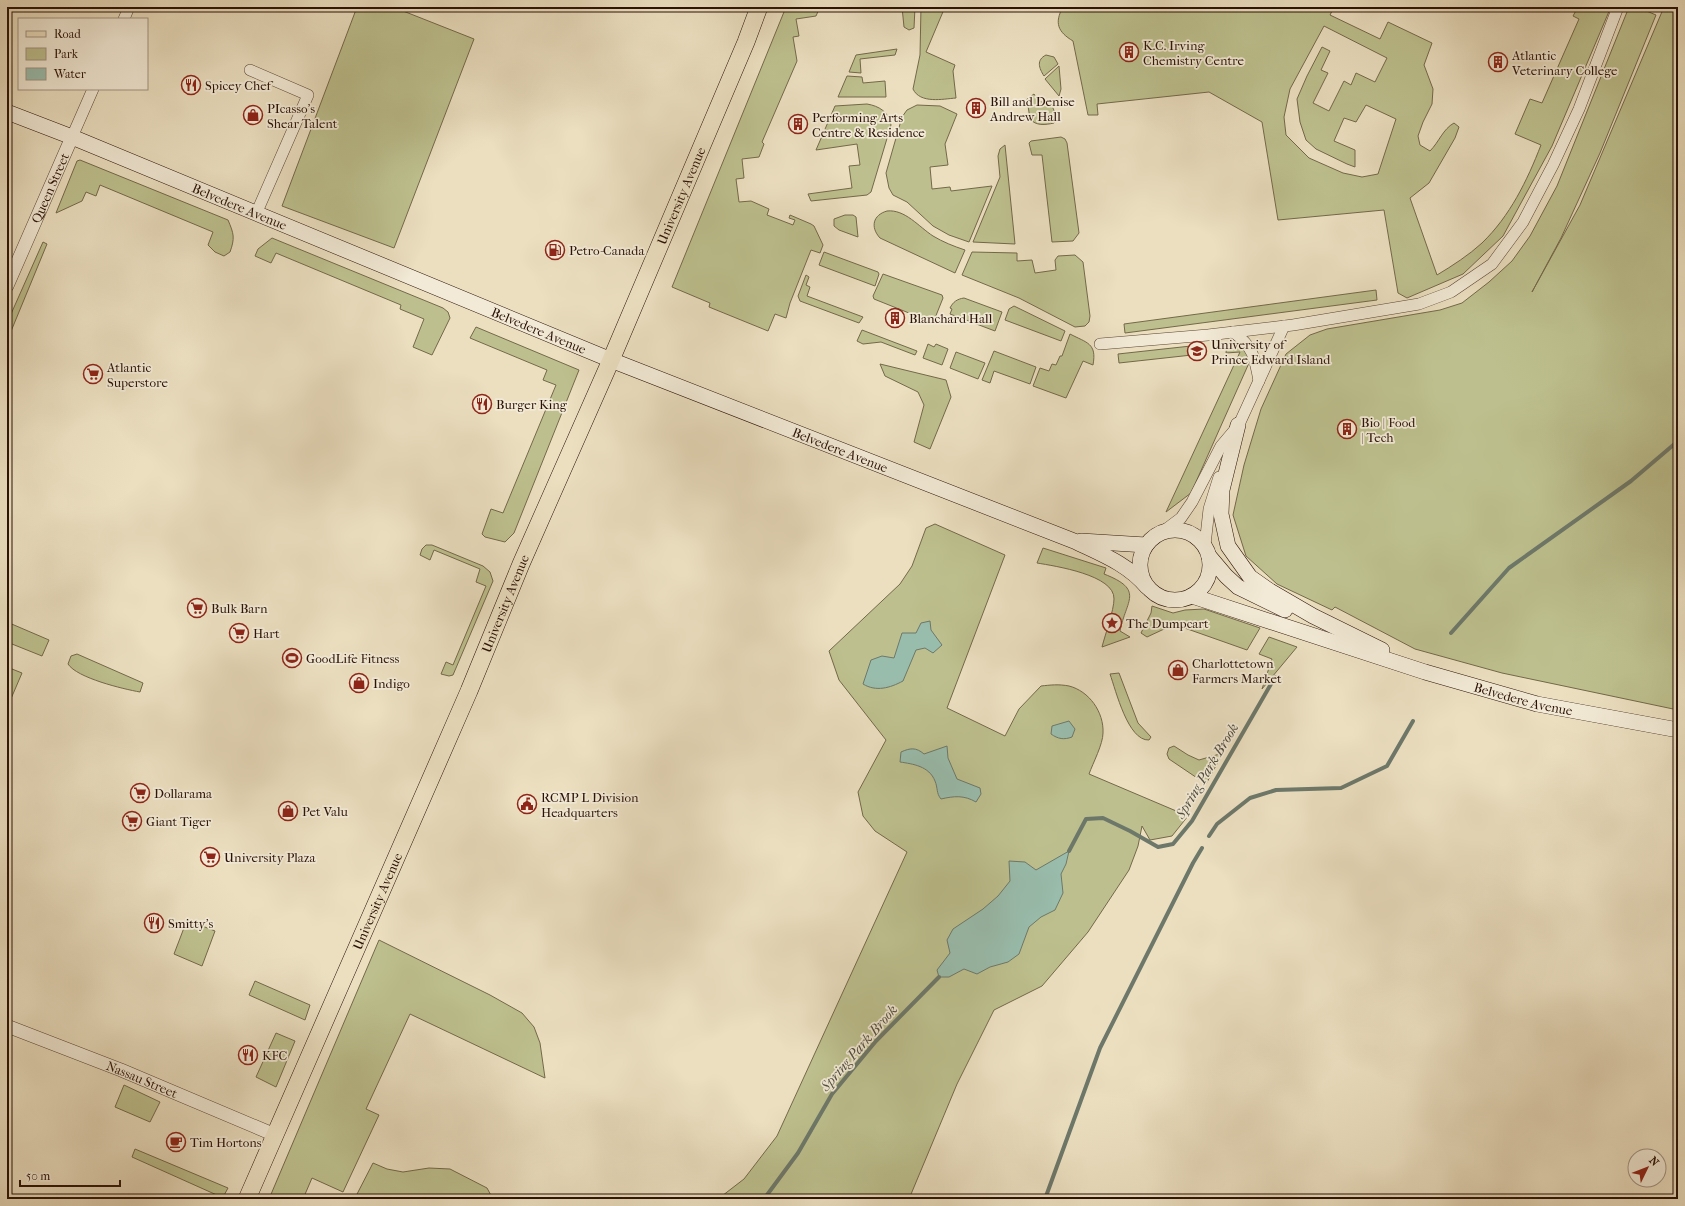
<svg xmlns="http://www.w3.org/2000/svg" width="1685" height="1206" font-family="'IM FELL French Canon',serif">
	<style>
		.green { fill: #bdc08e; stroke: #74684a; fill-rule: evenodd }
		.water { fill: #99bdad; stroke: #6d786a }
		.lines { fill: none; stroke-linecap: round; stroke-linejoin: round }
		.stream { stroke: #6d786a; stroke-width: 4 }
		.minor-casing { stroke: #5a4434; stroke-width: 12 }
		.tertiary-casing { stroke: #5a4434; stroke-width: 14 }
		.secondary-casing { stroke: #2a1106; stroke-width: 16 }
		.primary-casing { stroke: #2a1106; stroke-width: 18 }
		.minor { stroke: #f2ead6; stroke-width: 11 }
		.tertiary { stroke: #f2ead6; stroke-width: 13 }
		.secondary { stroke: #f2ead6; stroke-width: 15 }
		.primary { stroke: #ebdfc0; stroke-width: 17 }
		.labels { text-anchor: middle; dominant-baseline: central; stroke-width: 3.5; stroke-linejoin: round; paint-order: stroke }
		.poi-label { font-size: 13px; fill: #2a1106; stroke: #f2ead6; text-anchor: start }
		.street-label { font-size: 13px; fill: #2a1106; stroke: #f2ead6 }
		.water-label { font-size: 14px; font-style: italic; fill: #514d40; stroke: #f2ead6 }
	</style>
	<rect width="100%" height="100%" fill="#ebdfc0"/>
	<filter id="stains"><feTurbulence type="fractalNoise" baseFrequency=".005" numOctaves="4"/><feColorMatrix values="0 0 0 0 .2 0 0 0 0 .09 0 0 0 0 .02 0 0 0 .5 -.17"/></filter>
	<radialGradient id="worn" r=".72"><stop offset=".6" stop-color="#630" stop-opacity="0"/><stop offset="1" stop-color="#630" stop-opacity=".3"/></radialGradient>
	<g class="green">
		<path d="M 357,7 L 393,7 L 474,39 L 394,248 L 282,206 Z"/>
		<path d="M 786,7 L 820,7 L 816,16 L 796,19 L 799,36 L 793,37 L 797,61 L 762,142 L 764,144 L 759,157 L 742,159 L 744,178 L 736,179 L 739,202 L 751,201 L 769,209 L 767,215 L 793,225 L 795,220 L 789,218 L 790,215 L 811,224 L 814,226 L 823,245 L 820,253 L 811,250 L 790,303 L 786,318 L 775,314 L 768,331 L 709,307 L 710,303 L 672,287 Z"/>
		<path d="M 902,7 L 915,7 L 914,28 L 909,30 L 904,27 Z"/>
		<path d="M 921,7 L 945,7 L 926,52 L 955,65 L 953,71 L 956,98 C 943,99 920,104 913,89 L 920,55 Z"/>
		<path d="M 1063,7 L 1334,7 L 1330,15 L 1380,39 L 1388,22 L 1432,43 L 1424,65 L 1433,89 L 1432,104 L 1423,122 L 1418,136 L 1420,145 L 1430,151 C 1439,142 1443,129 1454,123 L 1459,127 L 1455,138 L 1429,183 L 1410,198 L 1437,275 C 1452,266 1469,255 1482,243 C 1510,216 1527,181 1541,145 L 1515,134 L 1530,99 L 1542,103 L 1579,19 L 1573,16 L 1578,7 L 1606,7 L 1610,9 L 1552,146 L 1503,236 L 1463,274 L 1407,298 L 1398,293 L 1384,210 L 1278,220 L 1262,122 L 1209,92 L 1097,104 L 1098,115 L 1088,115 L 1073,41 C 1058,32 1054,23 1063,7 ZM 1324,26 L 1387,58 L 1375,82 L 1356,73 L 1351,85 L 1344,81 L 1329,111 L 1313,103 L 1328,73 L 1321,70 L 1330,51 L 1322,47 L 1307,76 L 1297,99 L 1300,122 L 1306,140 L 1316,149 L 1347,164 L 1355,167 L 1355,150 L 1334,141 L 1344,118 L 1356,122 L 1366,105 L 1396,119 L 1378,174 L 1362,177 L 1343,173 L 1309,158 L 1286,135 L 1284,117 L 1290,89 Z"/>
		<path d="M 1629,7 L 1637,7 L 1656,15 L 1600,153 L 1561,238 L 1532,292 L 1580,205 L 1664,7 L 1678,7 L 1678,710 L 1502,673 L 1415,649 L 1335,607 L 1332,610 L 1277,584 L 1246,556 L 1233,515 L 1244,465 L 1261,409 L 1286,354 L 1310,335 L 1327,329 L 1440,310 L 1462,303 L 1489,282 L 1512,261 L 1530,236 L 1557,186 Z"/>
		<path d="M 897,49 L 895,55 L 860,59 L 861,73 L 849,72 L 856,55 Z"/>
		<path d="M 1046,55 L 1054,57 L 1058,64 L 1044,76 C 1039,68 1036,60 1046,55 Z"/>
		<path d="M 1059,66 L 1061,89 L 1059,96 L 1045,79 Z"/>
		<path d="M 847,76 L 862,77 L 863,83 L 885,81 L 886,97 L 838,97 Z"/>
		<path d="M 1034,94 L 1039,101 L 1052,106 L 1057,117 L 1054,123 C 1045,125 1036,126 1030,119 L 1027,99 Z"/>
		<path d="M 867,104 C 879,106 889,112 891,125 L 871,192 L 867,195 L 811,201 L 808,194 L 852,188 L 849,166 L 860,165 L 857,144 L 816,150 L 835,106 Z"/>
		<path d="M 917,105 L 940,106 L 957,114 L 945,144 L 948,165 L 930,167 L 932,189 L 950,187 L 951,191 L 992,186 L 969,242 L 949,235 L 933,226 L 907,202 L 893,195 L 889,188 L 886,173 L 902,117 L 907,110 Z"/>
		<path d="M 1061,137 L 1065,139 L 1067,143 L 1079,233 L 1073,241 L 1052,242 L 1042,155 L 1032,155 L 1029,143 L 1031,141 Z"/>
		<path d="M 1005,145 L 1015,244 L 973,242 L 1000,177 L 998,156 L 1000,149 Z"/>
		<path d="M 80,160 L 228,220 C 234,234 235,238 230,252 L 224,256 L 215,252 L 208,245 L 213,232 L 100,185 L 96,196 L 86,192 L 82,201 L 56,213 L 77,161 Z"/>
		<path d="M 887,211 C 905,209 919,227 933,236 C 943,242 953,246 965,250 L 955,273 L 880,238 C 870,227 873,215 887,211 Z"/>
		<path d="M 845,215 L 853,215 L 856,217 L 858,237 L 839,230 L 834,226 L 834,219 Z"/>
		<path d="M 272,238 L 443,308 L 448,312 L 450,318 L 432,355 L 413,347 L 424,319 L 400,309 L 401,305 L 276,253 L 271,263 L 255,256 L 258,249 Z"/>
		<path d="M 43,242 L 47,244 L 7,341 L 7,323 Z"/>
		<path d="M 824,252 L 878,272 L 879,274 L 875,286 L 819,265 Z"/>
		<path d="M 972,252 L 1017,253 L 1017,261 L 1032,260 L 1035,273 L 1056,270 L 1055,260 L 1058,256 L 1075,255 L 1083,262 L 1090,316 L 1089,322 L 1085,326 L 1075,327 L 1019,298 L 962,275 Z"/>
		<path d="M 883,274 L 942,295 L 943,298 L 933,323 L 929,321 L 874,299 L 873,296 Z"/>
		<path d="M 806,275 L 809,277 L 806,285 L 810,287 L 807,296 L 863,317 L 859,323 L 800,301 L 798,296 Z"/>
		<path d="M 1376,290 L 1377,300 L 1125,333 L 1124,324 Z"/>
		<path d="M 964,298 L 1002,312 L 995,331 L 950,314 L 952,309 L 950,308 C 953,302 957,299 964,298 Z"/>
		<path d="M 1014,306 L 1065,331 L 1061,341 L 1005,320 L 1009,309 Z"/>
		<path d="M 476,327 L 579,370 L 514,533 L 505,542 L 485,537 L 482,534 L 491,509 L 503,513 L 556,385 L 543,380 L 547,370 L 470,338 Z"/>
		<path d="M 862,330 L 917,351 L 915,355 L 881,342 L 863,344 L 857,341 Z"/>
		<path d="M 1070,334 C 1087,343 1097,343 1093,365 L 1083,361 L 1066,398 L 1033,386 L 1040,368 L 1049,371 L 1052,364 L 1056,365 L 1060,356 L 1062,356 Z"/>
		<path d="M 1232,343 C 1245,346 1247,350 1249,363 L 1191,493 L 1166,512 L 1240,352 L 1226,353 L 1227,344 Z"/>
		<path d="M 928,344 L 934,347 L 936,344 L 948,349 L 942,365 L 923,358 Z"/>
		<path d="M 1200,345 L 1201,354 L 1119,363 L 1118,354 Z"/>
		<path d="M 994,351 L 1036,367 L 1030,384 L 994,371 L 990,383 L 982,380 Z"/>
		<path d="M 956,352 L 985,363 L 978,379 L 950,368 Z"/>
		<path d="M 880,364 L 946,380 L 951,397 L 930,449 L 914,442 L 924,405 L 918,392 L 885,376 Z"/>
		<path d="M 935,524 L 1005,555 L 947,708 L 1005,736 L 1019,709 L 1041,686 C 1050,685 1059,684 1069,686 C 1089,691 1104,712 1103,733 C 1103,744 1093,763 1089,774 L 1188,816 L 1172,836 L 1150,840 L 1142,826 L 1138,846 L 1129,870 L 1088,932 L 1042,986 L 994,1010 L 957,1084 L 909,1199 L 718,1199 L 744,1179 L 777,1136 L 907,852 L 875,831 L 863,816 L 858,792 L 886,740 L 839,680 L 829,651 L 900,584 L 912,566 L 926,528 Z"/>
		<path d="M 426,545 L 432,545 L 483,566 L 490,572 L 493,581 L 453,675 L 449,676 L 441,674 L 446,662 L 453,665 L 486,586 L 476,582 L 480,569 L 434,550 L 430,560 L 420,555 L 422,549 Z"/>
		<path d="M 1043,548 L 1106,568 L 1104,574 C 1145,590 1126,600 1120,631 L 1130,637 L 1102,647 C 1105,635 1114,610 1114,599 C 1115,575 1055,566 1037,563 Z"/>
		<path d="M 1152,606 L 1173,613 L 1185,610 L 1204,609 L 1260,628 L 1247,650 L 1179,626 L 1177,623 L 1147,637 L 1141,633 L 1151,613 Z"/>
		<path d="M 7,622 L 49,640 L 42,656 L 7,642 Z"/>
		<path d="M 1269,637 L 1297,647 L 1262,689 L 1272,659 L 1259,654 Z"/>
		<path d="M 77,654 L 143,683 L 140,692 C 123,689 77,678 68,664 L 71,656 Z"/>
		<path d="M 7,667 L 22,673 L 7,708 Z"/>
		<path d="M 1119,673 L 1138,723 L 1151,737 L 1149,740 C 1128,741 1116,691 1110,674 Z"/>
		<path d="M 1174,746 L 1188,755 L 1199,760 L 1223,753 L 1206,784 L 1169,759 L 1167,754 L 1169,748 Z"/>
		<path d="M 187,920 L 215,931 L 202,966 L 174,954 Z"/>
		<path d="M 379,940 L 490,995 L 522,1013 L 534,1027 L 540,1043 L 545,1078 L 410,1014 L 366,1109 L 379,1115 L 343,1192 L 312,1178 L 303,1199 L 269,1199 Z"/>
		<path d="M 255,981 L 310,1005 L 305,1020 L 249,995 Z"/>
		<path d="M 276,1033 L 295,1041 L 276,1087 L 256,1077 Z"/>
		<path d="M 124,1085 L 160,1102 L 150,1122 L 115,1107 Z"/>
		<path d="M 135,1149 L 228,1188 L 222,1199 L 218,1199 L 219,1196 L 132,1157 Z"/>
		<path d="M 373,1163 L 387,1169 L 403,1172 L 429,1168 L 450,1169 L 487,1188 L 493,1199 L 358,1199 L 355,1198 Z"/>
	</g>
	<g class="water">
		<path d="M 930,621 L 931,630 L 942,645 L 933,653 L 925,648 L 916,650 L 903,681 C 890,688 876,692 863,684 L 871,660 L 882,656 L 894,658 L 902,633 L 916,633 L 921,623 Z"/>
		<path d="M 1069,721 L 1075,729 L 1072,737 C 1064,740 1058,739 1051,734 L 1052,726 Z"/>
		<path d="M 947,746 L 948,758 L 957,779 L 980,788 L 981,794 L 976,802 C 964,795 954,796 941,799 C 936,793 938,788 935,781 C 929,766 913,764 900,762 L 901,752 C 910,748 916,747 924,754 Z"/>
		<path d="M 1069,851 L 1066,864 L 1061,874 L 1063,893 L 1055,910 L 1041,917 L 1029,927 L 1019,954 L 1008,962 L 990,967 L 977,974 L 964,969 L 949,977 L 939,977 L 937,970 L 950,953 L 947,940 L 953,929 L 983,909 L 998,896 L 1010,881 L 1009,861 L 1025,862 L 1036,870 Z"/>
	</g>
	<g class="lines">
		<g class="stream">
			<path d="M 1451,633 L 1509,568 L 1631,481 L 1678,441"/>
			<path d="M 1209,836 L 1217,824 L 1250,798 L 1276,790 L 1341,788 L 1387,766 L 1413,721"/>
			<path d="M 1069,851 L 1086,819 L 1103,818 L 1130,831 L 1158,847 L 1173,844 L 1192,821 L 1275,677"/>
			<path d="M 764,1199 L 798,1153 L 832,1094 L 876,1041 L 939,977"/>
			<path d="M 1045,1199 L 1100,1048 L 1193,863 L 1202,848"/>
		</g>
		<defs>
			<g id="minor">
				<path d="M 124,19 L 129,7"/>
				<path d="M 250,70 L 308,95 L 256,214"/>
				<path d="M 72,137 L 93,89"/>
				<path d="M 1233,332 C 1253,346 1255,358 1259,381"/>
				<path d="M 1100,344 L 1208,335 L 1293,325 L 1419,304 L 1451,292 L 1492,264 L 1523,222 L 1553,165 L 1579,109 L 1618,7"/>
				<path d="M 1236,431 L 1284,326"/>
				<path d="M 1165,530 L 1181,518 L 1192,502 L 1221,446 L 1237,427"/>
				<path d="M 1205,545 L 1209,509 L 1219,477"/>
			</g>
			<g id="tertiary">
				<path id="s1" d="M 7,286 L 72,137"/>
				<path id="s2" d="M 7,1026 L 121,1070 L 275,1135"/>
			</g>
			<g id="secondary">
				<path id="s3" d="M 7,112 L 72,137 L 611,360 L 1074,541 C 1101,554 1128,564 1147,587"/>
				<path d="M 1238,425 L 1222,490 L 1221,514 L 1228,546 L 1250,577 L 1270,591 L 1313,616 L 1382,650"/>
				<circle cx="1175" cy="565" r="35"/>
				<path d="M 1081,541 L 1146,545"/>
				<path d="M 1209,556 L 1226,576 L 1238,587 L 1285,610"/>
				<path id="s4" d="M 1192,596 L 1425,672 L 1537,704 L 1678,730"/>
			</g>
			<g id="primary">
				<path id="s5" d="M 247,1199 L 469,691 L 521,564 L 611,360 L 746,42 L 759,7"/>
			</g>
		</defs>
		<use href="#minor" class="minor-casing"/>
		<use href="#tertiary" class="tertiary-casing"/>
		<use href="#secondary" class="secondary-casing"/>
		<use href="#primary" class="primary-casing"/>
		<use href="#minor" class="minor"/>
		<use href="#tertiary" class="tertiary"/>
		<use href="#secondary" class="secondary"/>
		<use href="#primary" class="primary"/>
	</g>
	<defs>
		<symbol id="building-ring" viewBox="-11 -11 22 22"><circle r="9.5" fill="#f2ead6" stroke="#8f2418" stroke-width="1.5"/><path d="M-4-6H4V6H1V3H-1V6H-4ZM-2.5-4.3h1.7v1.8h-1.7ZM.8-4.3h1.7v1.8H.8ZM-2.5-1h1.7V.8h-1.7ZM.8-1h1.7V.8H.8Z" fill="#8f2418"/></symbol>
		<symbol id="restaurant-ring" viewBox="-11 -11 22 22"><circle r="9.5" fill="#f2ead6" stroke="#8f2418" stroke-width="1.5"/><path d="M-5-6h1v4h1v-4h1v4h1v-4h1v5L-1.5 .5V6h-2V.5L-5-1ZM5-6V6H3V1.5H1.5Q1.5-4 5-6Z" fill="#8f2418"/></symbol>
		<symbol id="shop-ring" viewBox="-11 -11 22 22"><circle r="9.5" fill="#f2ead6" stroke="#8f2418" stroke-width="1.5"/><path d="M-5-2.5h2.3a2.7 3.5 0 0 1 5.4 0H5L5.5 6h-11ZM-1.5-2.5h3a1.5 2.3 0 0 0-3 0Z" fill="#8f2418"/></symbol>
		<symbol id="fuel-ring" viewBox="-11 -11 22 22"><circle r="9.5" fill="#f2ead6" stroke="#8f2418" stroke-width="1.5"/><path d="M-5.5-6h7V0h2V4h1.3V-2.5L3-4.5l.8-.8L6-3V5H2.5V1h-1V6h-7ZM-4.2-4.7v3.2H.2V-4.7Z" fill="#8f2418"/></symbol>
		<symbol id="university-ring" viewBox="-11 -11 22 22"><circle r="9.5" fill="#f2ead6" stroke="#8f2418" stroke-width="1.5"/><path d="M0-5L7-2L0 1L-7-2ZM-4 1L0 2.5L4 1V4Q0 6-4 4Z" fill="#8f2418"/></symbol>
		<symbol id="supermarket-ring" viewBox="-11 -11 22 22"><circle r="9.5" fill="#f2ead6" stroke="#8f2418" stroke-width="1.5"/><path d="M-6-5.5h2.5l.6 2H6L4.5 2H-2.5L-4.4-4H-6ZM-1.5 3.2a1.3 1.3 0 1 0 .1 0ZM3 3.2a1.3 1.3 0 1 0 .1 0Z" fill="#8f2418"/></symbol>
		<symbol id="sight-ring" viewBox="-11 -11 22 22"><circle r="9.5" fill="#f2ead6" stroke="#8f2418" stroke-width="1.5"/><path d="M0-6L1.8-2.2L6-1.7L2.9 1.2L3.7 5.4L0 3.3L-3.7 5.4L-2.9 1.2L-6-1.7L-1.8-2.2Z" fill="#8f2418"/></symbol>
		<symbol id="stadium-ring" viewBox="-11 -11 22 22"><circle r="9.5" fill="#f2ead6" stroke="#8f2418" stroke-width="1.5"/><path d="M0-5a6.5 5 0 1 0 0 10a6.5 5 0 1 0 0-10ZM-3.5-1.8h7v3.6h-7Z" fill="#8f2418"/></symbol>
		<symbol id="civic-ring" viewBox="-11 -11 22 22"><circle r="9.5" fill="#f2ead6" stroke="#8f2418" stroke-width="1.5"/><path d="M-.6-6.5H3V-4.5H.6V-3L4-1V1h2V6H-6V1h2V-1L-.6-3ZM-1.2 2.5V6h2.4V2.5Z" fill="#8f2418"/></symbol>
		<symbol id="cafe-ring" viewBox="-11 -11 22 22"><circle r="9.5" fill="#f2ead6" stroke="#8f2418" stroke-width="1.5"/><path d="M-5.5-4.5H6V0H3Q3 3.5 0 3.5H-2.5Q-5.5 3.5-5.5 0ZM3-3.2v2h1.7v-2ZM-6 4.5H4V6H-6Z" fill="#8f2418"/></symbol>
	</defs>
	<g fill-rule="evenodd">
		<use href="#building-ring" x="1118" y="41" width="22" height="22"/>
		<use href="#building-ring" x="1487" y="51" width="22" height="22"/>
		<use href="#restaurant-ring" x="180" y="74" width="22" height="22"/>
		<use href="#building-ring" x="965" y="97" width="22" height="22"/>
		<use href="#shop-ring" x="242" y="104" width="22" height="22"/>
		<use href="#building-ring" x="787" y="113" width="22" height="22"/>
		<use href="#fuel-ring" x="544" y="239" width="22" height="22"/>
		<use href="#building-ring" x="884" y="307" width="22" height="22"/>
		<use href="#university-ring" x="1186" y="340" width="22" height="22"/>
		<use href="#supermarket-ring" x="82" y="363" width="22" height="22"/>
		<use href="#restaurant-ring" x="471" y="393" width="22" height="22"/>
		<use href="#building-ring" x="1336" y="418" width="22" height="22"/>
		<use href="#supermarket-ring" x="186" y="597" width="22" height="22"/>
		<use href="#sight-ring" x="1101" y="612" width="22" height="22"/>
		<use href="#supermarket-ring" x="228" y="622" width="22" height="22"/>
		<use href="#stadium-ring" x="281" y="647" width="22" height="22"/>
		<use href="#shop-ring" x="1167" y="659" width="22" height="22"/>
		<use href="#shop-ring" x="348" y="672" width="22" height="22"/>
		<use href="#supermarket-ring" x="129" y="782" width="22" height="22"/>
		<use href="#civic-ring" x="516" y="793" width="22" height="22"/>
		<use href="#shop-ring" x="277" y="800" width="22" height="22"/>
		<use href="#supermarket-ring" x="121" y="810" width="22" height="22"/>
		<use href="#supermarket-ring" x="199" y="846" width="22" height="22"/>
		<use href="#restaurant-ring" x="143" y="912" width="22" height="22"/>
		<use href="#restaurant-ring" x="237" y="1044" width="22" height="22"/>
		<use href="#cafe-ring" x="165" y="1131" width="22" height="22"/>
	</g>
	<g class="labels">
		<g class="poi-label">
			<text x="1143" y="45">K.C. Irving<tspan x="1143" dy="15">Chemistry Centre</tspan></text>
			<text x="1512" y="55">Atlantic<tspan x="1512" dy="15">Veterinary College</tspan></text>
			<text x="205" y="85">Spicey Chef</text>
			<text x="990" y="101">Bill and Denise<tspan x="990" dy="15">Andrew Hall</tspan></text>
			<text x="267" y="108">PIcasso's<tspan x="267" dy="15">Shear Talent</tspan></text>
			<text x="812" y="117">Performing Arts<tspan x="812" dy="15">Centre &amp; Residence</tspan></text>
			<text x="569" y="250">Petro-Canada</text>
			<text x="909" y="318">Blanchard Hall</text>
			<text x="1211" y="344">University of<tspan x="1211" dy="15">Prince Edward Island</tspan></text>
			<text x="107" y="367">Atlantic<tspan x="107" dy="15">Superstore</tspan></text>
			<text x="496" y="404">Burger King</text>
			<text x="1361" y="422">Bio | Food<tspan x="1361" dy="15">| Tech</tspan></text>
			<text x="211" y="608">Bulk Barn</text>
			<text x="1126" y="623">The Dumpcart</text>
			<text x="253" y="633">Hart</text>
			<text x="306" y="658">GoodLife Fitness</text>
			<text x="1192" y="663">Charlottetown<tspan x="1192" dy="15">Farmers Market</tspan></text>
			<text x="373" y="683">Indigo</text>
			<text x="154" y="793">Dollarama</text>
			<text x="541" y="797">RCMP L Division<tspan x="541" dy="15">Headquarters</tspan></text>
			<text x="302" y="811">Pet Valu</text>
			<text x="146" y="821">Giant Tiger</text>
			<text x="224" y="857">University Plaza</text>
			<text x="168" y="923">Smitty's</text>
			<text x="262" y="1055">KFC</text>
			<text x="190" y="1142">Tim Hortons</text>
		</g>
		<g class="street-label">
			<text stroke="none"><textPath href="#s1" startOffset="107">Queen Street</textPath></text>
			<text stroke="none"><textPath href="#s5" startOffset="1093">University Avenue</textPath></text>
			<text stroke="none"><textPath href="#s3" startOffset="251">Belvedere Avenue</textPath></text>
			<text stroke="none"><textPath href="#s3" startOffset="575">Belvedere Avenue</textPath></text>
			<text stroke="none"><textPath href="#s3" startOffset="899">Belvedere Avenue</textPath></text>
			<text stroke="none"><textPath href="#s5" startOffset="649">University Avenue</textPath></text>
			<text stroke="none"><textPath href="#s4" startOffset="347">Belvedere Avenue</textPath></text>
			<text stroke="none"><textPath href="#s5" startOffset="325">University Avenue</textPath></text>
			<text stroke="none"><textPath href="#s2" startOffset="145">Nassau Street</textPath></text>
		</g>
		<g class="water-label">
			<text transform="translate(1207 771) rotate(-59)">Spring Park Brook</text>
			<text transform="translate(859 1048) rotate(-49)">Spring Park Brook</text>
		</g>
	</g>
	<rect width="1685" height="1206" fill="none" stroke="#ebdfc0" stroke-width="24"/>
	<rect x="8" y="8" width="1669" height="1190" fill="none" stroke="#2a1106" stroke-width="2"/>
	<rect x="12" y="12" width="1661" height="1182" fill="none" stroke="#2a1106"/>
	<rect x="18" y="18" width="130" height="72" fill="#f2ead6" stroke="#a29383"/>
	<rect x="26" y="31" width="20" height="6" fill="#ebdfc0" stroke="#a29383"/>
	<text x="54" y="38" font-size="12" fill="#2a1106">Road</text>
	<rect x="26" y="48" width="20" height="12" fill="#bdc08e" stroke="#a29383"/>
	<text x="54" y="58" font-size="12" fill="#2a1106">Park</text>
	<rect x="26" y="68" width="20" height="12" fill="#99bdad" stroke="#a29383"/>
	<text x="54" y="78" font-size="12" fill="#2a1106">Water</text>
	<g transform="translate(1647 1168) rotate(47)"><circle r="19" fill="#f2ead6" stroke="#a29383"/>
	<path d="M0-3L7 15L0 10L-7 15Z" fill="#8f2418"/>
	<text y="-6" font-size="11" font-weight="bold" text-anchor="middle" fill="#2a1106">N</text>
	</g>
	<path d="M20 1180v6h100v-6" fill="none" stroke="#2a1106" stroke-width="2"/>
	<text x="26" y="1180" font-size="12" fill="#2a1106" stroke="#f2ead6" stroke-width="3" paint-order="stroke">50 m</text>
	<rect width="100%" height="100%" filter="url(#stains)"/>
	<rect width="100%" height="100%" fill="url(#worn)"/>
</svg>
